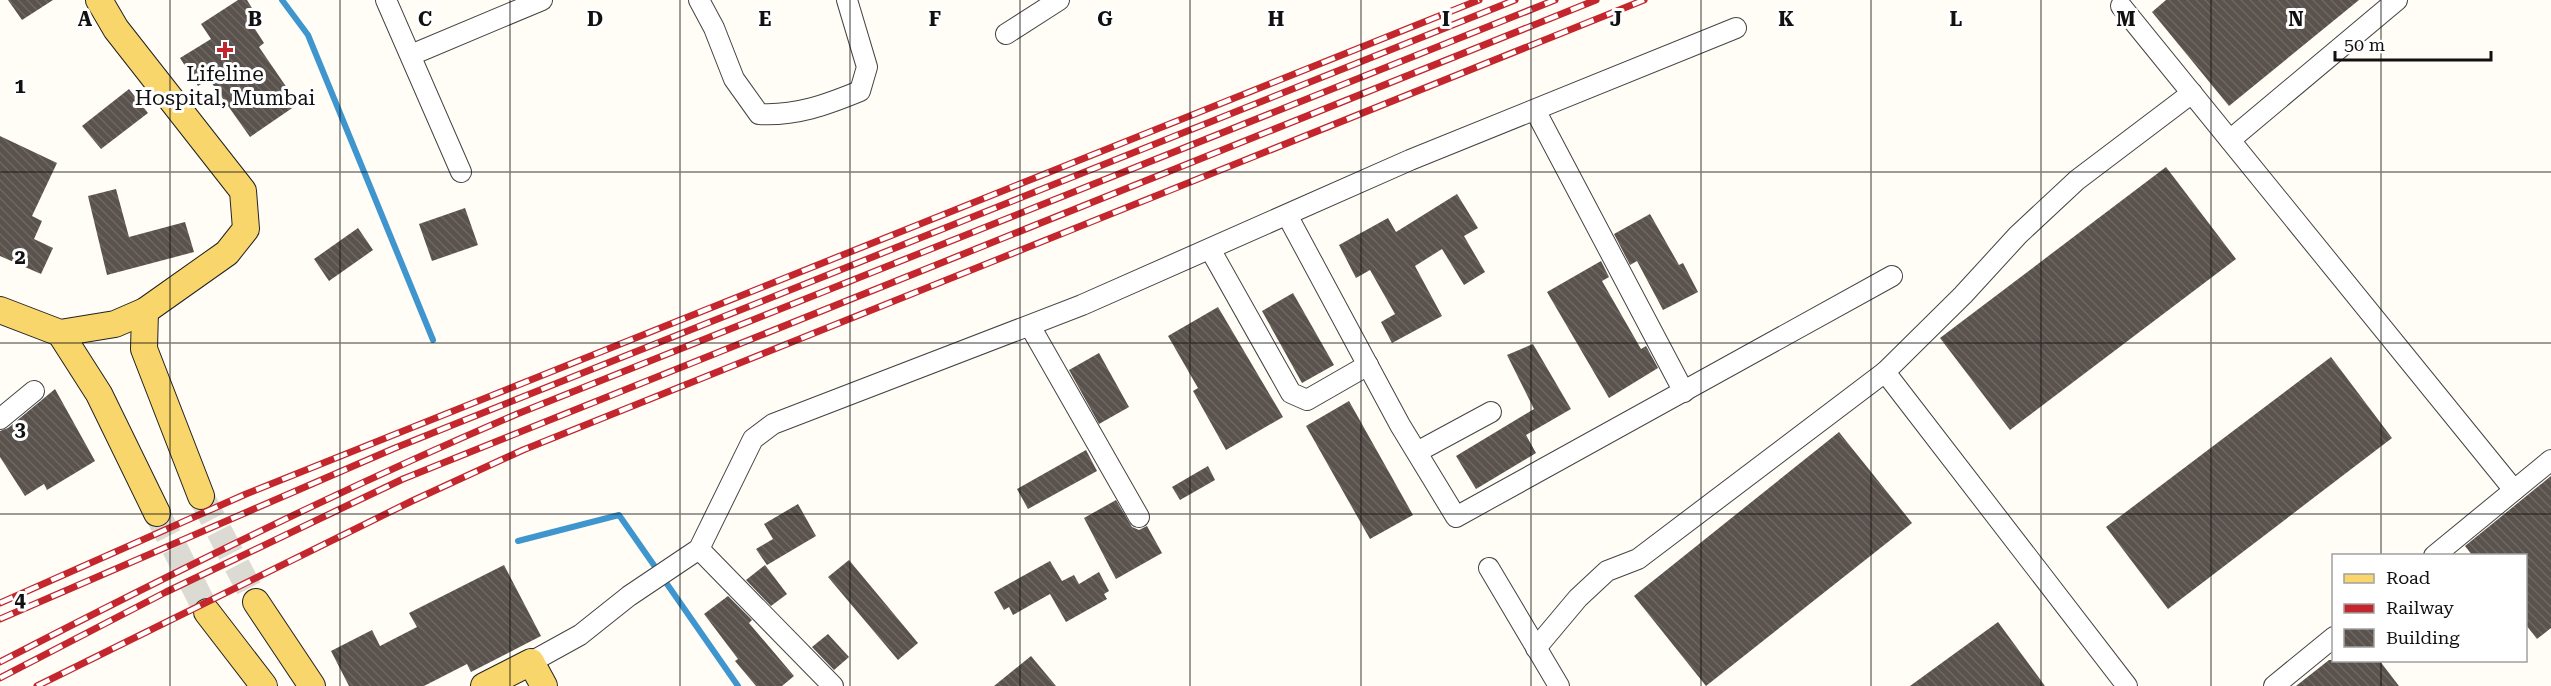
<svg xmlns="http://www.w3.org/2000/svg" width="2551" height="686" font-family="'Roboto Serif',serif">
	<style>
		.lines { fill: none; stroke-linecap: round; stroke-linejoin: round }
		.stream { stroke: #3f96cf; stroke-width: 6 }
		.building { fill: url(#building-back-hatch) }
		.major-tunnel { stroke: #dbdad3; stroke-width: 26; stroke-dasharray: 26 13; stroke-linecap: butt }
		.minor-casing { stroke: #444; stroke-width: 22 }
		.major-casing { stroke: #222; stroke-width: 28 }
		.minor { stroke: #fff; stroke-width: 20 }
		.major { stroke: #f9d66b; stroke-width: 26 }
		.rail-casing { stroke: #c4262e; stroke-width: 7 }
		.rail { stroke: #fff; stroke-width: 4.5; stroke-dasharray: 14; stroke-linecap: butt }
		.grid { fill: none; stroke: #111; stroke-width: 1.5; stroke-opacity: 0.55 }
		.poi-dot { fill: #c4262e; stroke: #fff; stroke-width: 2 }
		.labels { text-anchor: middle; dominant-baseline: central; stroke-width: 6; stroke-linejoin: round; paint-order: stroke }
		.poi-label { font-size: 21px; fill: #111; stroke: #fff }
		.grid-label { font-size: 20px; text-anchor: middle; font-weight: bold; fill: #111; stroke: #fff; stroke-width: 6; stroke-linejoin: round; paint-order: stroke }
	</style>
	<defs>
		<pattern id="building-back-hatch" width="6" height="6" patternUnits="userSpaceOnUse" patternTransform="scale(1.5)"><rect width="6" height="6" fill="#5a524d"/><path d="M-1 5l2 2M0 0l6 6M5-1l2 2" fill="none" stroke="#6d6662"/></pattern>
	</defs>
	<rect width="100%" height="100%" fill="#fffdf5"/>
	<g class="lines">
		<g class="stream">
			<path d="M 282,0 L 308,35 L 433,340"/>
			<path d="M 518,541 L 619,515 L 738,686"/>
		</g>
	</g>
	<g class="building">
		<path d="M 8,0 L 53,0 L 22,20 Z"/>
		<path d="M 238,0 L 247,0 L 258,18 L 251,23 L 264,43 L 259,47 L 298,104 L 250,137 L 209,79 L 198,86 L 180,58 L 211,39 L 201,24 Z"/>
		<path d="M 2166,0 L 2359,0 L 2229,106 L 2152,12 Z"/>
		<path d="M 129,89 L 148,113 L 101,149 L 82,126 Z"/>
		<path d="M 0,136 L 57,163 L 32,216 L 42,221 L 34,239 L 53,248 L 41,274 L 0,256 Z"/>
		<path d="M 2166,167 L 2236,259 L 2010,430 L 1940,338 Z"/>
		<path d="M 116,189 L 129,237 L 185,222 L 194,252 L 107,275 L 88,196 Z"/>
		<path d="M 1457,194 L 1478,228 L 1464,236 L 1485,272 L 1464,285 L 1442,249 L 1415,266 L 1442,316 L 1392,343 L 1381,322 L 1395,314 L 1370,270 L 1356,278 L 1339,245 L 1388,218 L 1396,232 Z"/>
		<path d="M 465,208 L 478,245 L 432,261 L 419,224 Z"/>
		<path d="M 1650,214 L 1679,265 L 1683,263 L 1698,292 L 1663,310 L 1637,261 L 1630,265 L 1614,234 Z"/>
		<path d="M 358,228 L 373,250 L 329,281 L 314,259 Z"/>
		<path d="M 1601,261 L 1609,277 L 1602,281 L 1641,349 L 1646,346 L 1658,368 L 1609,398 L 1547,292 Z"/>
		<path d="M 1293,293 L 1334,365 L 1302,383 L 1262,311 Z"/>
		<path d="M 1218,307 L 1283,417 L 1226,450 L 1193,391 L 1198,388 L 1168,336 Z"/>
		<path d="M 1533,344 L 1571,409 L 1526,435 L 1536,453 L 1476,489 L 1456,456 L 1534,409 L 1507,355 Z"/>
		<path d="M 1099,353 L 1129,407 L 1099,424 L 1069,370 Z"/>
		<path d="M 2331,357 L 2392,438 L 2168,609 L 2106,527 Z"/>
		<path d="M 55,389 L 95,461 L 47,490 L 44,484 L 25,496 L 0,457 L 0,431 L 8,428 Z"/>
		<path d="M 1349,401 L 1413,515 L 1370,539 L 1306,426 Z"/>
		<path d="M 1839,432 L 1912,523 L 1706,686 L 1634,596 Z"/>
		<path d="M 1086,450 L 1097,471 L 1028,509 L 1017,489 Z"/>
		<path d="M 1208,466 L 1215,480 L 1180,500 L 1172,487 Z"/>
		<path d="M 2551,476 L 2551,628 L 2537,639 L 2526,625 L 2526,555 L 2472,555 L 2465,546 Z"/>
		<path d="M 1116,500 L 1132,527 L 1139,530 L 1147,526 L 1162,553 L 1116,579 L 1084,518 Z"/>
		<path d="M 798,504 L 816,536 L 767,565 L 756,549 L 773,539 L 764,524 Z"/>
		<path d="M 849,560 L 918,643 L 898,660 L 828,577 Z"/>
		<path d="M 1050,561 L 1062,581 L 1074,575 L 1079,584 L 1099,572 L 1109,591 L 1104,594 L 1107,599 L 1066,622 L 1050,594 L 1013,615 L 1009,607 L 1004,610 L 994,592 Z"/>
		<path d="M 504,565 L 541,636 L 471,672 L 467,664 L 424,686 L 349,686 L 331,651 L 372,630 L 380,646 L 417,627 L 409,613 Z"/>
		<path d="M 765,565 L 787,594 L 771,606 L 746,580 Z"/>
		<path d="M 728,596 L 752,620 L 749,623 L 794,676 L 782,686 L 756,686 L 735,661 L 738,659 L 704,614 Z"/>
		<path d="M 1998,622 L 2045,686 L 1910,686 Z"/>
		<path d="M 828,634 L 849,657 L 834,670 L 812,647 Z"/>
		<path d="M 1031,656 L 1056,686 L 994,686 Z"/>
		<path d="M 2329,660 L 2379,660 L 2399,686 L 2296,686 Z"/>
	</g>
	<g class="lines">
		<g class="major-tunnel">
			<path d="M 201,496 L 256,602"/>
			<path d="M 157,513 L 207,612"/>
		</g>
		<defs>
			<g id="minor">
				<path d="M 386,0 L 461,172"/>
				<path d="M 699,0 L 714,28 L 734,79 L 759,114 C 796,116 826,105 860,91 L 867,67 L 847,0"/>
				<path d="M 2121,6 L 2514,490"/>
				<path d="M 1006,34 L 1059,0"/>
				<path d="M 411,55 L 542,0"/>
				<path d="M 1535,110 L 1684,392"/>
				<path d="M 2230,140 L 2397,0"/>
				<path d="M 1287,215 L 1400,425 L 1456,517 L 1892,276"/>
				<path d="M 1210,249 L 1291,393 L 1307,400 L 1368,365"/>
				<path d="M 1030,326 L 1139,517"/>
				<path d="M 1885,372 L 1963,295 L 2018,235 L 2077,180 L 2192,93"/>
				<path d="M 0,419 L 34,391"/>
				<path d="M 1417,452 L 1491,412"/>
				<path d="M 699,549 L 833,686"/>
				<path d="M 2434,556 L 2551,460"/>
				<path d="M 1489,568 L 1559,686"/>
				<path d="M 1536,648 L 1578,598 L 1607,571 L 1638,559 L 1885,372 L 2127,686"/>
				<path d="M 531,662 L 580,635 L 629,596 L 699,549 L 753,439 L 773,424 L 1082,305 L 1410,160 L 1736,28"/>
				<path d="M 2274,686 L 2334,637"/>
			</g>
			<g id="major">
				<path d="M 0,310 L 60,333 L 115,324 L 145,311 L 227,253 L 246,229 L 243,191 L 116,29 L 99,0"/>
				<path d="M 145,311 L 144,349 L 201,496"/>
				<path d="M 60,333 L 99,394 L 157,513"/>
				<path d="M 256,602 L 312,686"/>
				<path d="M 207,612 L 264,686"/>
				<path d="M 484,686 L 531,662 L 544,686"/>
			</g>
		</defs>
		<use href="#minor" class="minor-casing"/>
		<use href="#major" class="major-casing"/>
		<use href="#minor" class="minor"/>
		<use href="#major" class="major"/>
		<defs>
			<g id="rail">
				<path d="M 0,603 L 246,494 L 1479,0"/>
				<path d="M 0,619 L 395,448 L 1515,0"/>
				<path d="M 0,662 C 170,574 341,489 517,414 L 1555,0"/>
				<path d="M 0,678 L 166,592 L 403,479 L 1596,0"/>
				<path d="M 37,686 L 412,501 L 523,450 L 1644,0"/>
			</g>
		</defs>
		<use href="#rail" class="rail-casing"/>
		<use href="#rail" class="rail"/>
	</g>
	<path class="grid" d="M 170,0 L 170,686M 340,0 L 340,686M 510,0 L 510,686M 680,0 L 680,686M 850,0 L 850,686M 1020,0 L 1020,686M 1190,0 L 1190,686M 1361,0 L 1361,686M 1531,0 L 1531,686M 1701,0 L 1701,686M 1871,0 L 1871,686M 2041,0 L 2041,686M 2211,0 L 2211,686M 2381,0 L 2381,556M 0,172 L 2551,172M 0,343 L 2551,343M 0,514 L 2551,514M 2381,660 L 2381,686"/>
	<path class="poi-dot" d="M222 41h6v6h6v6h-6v6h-6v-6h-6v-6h6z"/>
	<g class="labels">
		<g class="poi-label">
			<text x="225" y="74">Lifeline<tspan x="225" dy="24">Hospital, Mumbai</tspan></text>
		</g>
	</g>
	<g class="grid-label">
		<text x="85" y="26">A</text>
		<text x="255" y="26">B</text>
		<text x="425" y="26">C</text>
		<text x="595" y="26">D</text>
		<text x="765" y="26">E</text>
		<text x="935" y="26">F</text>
		<text x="1105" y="26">G</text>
		<text x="1276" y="26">H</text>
		<text x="1446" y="26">I</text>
		<text x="1616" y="26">J</text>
		<text x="1786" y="26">K</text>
		<text x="1956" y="26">L</text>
		<text x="2126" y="26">M</text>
		<text x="2296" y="26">N</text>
		<text x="20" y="93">1</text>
		<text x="20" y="264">2</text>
		<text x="20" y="436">3</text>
		<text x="20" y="607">4</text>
	</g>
	<rect x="2332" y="554" width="195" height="108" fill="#ffffff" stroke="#a0a0a0" stroke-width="1.5"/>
	<rect x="2344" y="574" width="30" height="9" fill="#f9d66b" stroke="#a0a0a0" stroke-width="1.5"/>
	<text x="2386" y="584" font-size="18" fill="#111111">Road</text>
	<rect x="2344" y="604" width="30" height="9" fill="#c4262e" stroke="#a0a0a0" stroke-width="1.5"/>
	<text x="2386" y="614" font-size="18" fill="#111111">Railway</text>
	<rect x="2344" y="629" width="30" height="18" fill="url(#building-back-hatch)" stroke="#a0a0a0" stroke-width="1.5"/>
	<text x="2386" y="644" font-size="18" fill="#111111">Building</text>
	<path d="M2335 51v9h156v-9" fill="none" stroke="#111111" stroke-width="3"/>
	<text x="2344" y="51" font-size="18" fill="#111111" stroke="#ffffff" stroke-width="4.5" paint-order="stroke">50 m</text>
</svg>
